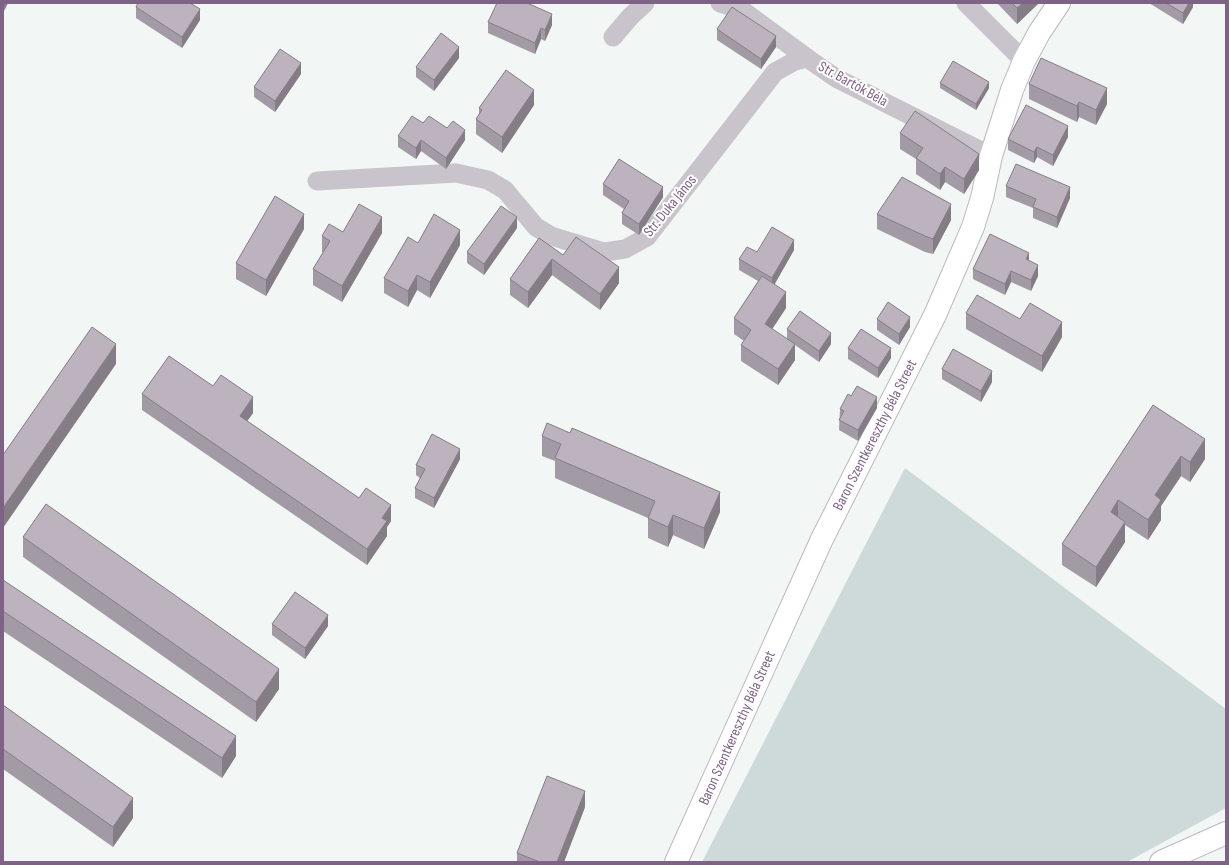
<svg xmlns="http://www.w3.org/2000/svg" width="1229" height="865" font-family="'Sofia Sans Condensed',sans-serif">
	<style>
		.green { fill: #cedad9 }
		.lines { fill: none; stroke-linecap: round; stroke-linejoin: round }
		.secondary-casing { stroke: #bfb7c1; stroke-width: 24 }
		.street { stroke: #c9c3cb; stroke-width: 19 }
		.secondary { stroke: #fff; stroke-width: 22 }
		.wall { fill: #a29aa4 }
		.shaded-wall { fill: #847d86 }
		.building { fill: #bcb3bf; stroke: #847d86 }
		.labels { text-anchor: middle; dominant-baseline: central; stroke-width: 4; stroke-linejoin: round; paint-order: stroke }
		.street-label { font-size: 15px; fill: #7f6386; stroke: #fff }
	</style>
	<rect width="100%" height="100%" fill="#f2f6f4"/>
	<path class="green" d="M 905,468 L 1226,709 L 1226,808 L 1127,862 L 702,862 Z"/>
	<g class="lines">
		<defs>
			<g id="secondary">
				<path d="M 676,862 L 822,539 L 935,315 L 973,227 L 982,198 L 991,156 L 1012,90 L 1024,61 L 1039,33 L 1059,3"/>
				<path d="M 1161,862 L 1226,833"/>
			</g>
		</defs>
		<use href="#secondary" class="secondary-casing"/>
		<g class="street">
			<path d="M 720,3 L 742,10 L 807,58 L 836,78 L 991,156"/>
			<path d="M 966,3 L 1024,61"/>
			<path d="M 613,37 L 630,17 L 645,3"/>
			<path d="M 317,181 L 456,173 L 488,180 L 505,190 L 536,227 L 551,236 L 604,252 L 625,249 L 647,237 L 775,72 L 795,61 L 807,58"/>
		</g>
		<use href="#secondary" class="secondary"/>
	</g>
	<g class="wall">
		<path d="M 997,3 L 1039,3 L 1017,24 Z"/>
		<path d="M 1149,3 L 1193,3 L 1193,7 L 1183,24 Z"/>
		<path d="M 136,7 L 200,20 L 182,48 L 136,18 Z"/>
		<path d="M 488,22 L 552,25 L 545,41 L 541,39 L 535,54 L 488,33 Z"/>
		<path d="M 717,29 L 776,47 L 761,69 L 717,40 Z"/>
		<path d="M 459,58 L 434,91 L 416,77 L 416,67 Z"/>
		<path d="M 301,74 L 275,112 L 254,97 L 254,87 Z"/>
		<path d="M 940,83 L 989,88 L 976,110 L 940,88 Z"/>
		<path d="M 1029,84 L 1107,104 L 1096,125 L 1079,117 L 1077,122 L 1029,99 Z"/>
		<path d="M 534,105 L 502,153 L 476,134 L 476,119 L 479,114 L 479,108 Z"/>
		<path d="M 423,123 L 465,140 L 446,169 L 421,151 L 416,159 L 398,147 L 398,136 Z"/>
		<path d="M 900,133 L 979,170 L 964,194 L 945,182 L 940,190 L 916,174 L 916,159 L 900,149 Z"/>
		<path d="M 1068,137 L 1053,166 L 1037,157 L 1034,163 L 1008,150 L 1008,139 Z"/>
		<path d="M 603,184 L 663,197 L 639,235 L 622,224 L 622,213 L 624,209 L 603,195 Z"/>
		<path d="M 1006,186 L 1070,198 L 1057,228 L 1033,218 L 1033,208 L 1006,197 Z"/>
		<path d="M 877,214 L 951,220 L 933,254 L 925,252 L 877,229 Z"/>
		<path d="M 517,228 L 484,275 L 467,263 L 467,252 Z"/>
		<path d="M 304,229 L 266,296 L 236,279 L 236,263 Z"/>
		<path d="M 343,232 L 382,233 L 342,302 L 313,285 L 313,269 L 323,252 L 322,252 L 322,236 Z"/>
		<path d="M 539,238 L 563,255 L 619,283 L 600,310 L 552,275 L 528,308 L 510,295 L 510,279 Z"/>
		<path d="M 418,243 L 460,245 L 430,298 L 417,290 L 408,307 L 384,293 L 384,278 Z"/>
		<path d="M 794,250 L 774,284 L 786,308 L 772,329 L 787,339 L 787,329 L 831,344 L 819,362 L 795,345 L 795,360 L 778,385 L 741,361 L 741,345 L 744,341 L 734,334 L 734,318 L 758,281 L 739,270 L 739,259 L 757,252 Z"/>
		<path d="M 1029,260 L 1038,276 L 1031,291 L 1011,282 L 1005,295 L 973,279 L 973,269 Z"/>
		<path d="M 966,313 L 1062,337 L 1042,372 L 966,329 Z"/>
		<path d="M 877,319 L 910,327 L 899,345 L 877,330 Z"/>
		<path d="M 848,348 L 891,358 L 878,378 L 848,359 Z"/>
		<path d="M 942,369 L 992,382 L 981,402 L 942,379 Z"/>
		<path d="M 213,386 L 253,413 L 247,421 L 391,521 L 387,527 L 387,536 L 367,565 L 142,410 L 142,394 Z"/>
		<path d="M 1153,405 L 1205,459 L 1190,482 L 1181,476 L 1161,506 L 1161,520 L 1148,540 L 1125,525 L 1125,542 L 1096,587 L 1062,565 L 1062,544 Z"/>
		<path d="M 877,408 L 858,441 L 839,430 L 840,409 Z"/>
		<path d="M 542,436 L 720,512 L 704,549 L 673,535 L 668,547 L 648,538 L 648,518 L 555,478 L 555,461 L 542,456 Z"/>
		<path d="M 460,459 L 434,508 L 415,498 L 415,488 L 420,478 L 416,475 L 416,465 Z"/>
		<path d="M 23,537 L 279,689 L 256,722 L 23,557 Z"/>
		<path d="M 3,580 L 236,756 L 222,778 L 3,631 Z"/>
		<path d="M 272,624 L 328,626 L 305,659 L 272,635 Z"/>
		<path d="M 3,705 L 133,818 L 113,847 L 3,769 Z"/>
		<path d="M 585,807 L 564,862 L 517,862 L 517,853 Z"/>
	</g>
	<g class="shaded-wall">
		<path d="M 3,3 L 8,3 L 3,13 Z"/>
		<path d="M 1023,3 L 1039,3 L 1017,24 L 1017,8 Z"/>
		<path d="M 1189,3 L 1193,3 L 1193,7 L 1183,24 L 1183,13 Z"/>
		<path d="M 200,9 L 200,20 L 182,48 L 182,37 Z"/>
		<path d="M 552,14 L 552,25 L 545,41 L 545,30 Z"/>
		<path d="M 541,28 L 541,39 L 535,54 L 535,43 Z"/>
		<path d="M 776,36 L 776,47 L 761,69 L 761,59 Z"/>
		<path d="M 459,47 L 459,58 L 434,91 L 434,80 Z"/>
		<path d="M 301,63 L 301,74 L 275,112 L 275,101 Z"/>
		<path d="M 989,82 L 989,88 L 976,110 L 976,104 Z"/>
		<path d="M 1107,88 L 1107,104 L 1096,125 L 1096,110 Z"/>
		<path d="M 534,90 L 534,105 L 502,153 L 502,137 Z"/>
		<path d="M 1079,102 L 1079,117 L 1077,122 L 1077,106 Z"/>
		<path d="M 1068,126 L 1068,137 L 1053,166 L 1053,155 Z"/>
		<path d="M 465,130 L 465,140 L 446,169 L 446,158 Z"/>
		<path d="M 421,140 L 421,151 L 416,159 L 416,148 Z"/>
		<path d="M 1037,147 L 1037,157 L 1034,163 L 1034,152 Z"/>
		<path d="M 979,154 L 979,170 L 964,194 L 964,179 Z"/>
		<path d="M 945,167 L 945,182 L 940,190 L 940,174 Z"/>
		<path d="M 663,187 L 663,197 L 639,235 L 639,224 Z"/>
		<path d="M 1070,187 L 1070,198 L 1057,228 L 1057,217 Z"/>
		<path d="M 951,204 L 951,220 L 933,254 L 933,239 Z"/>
		<path d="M 304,214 L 304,229 L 266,296 L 266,280 Z"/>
		<path d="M 382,217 L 382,233 L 342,302 L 342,286 Z"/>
		<path d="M 517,217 L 517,228 L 484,275 L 484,264 Z"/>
		<path d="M 460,230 L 460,245 L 430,298 L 430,282 Z"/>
		<path d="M 794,240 L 794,250 L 772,289 L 772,278 Z"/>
		<path d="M 1029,253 L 1029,264 L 1026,259 Z"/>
		<path d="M 552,259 L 552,275 L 528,308 L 528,292 Z"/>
		<path d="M 1038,265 L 1038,276 L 1031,291 L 1031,280 Z"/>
		<path d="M 619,267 L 619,283 L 600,310 L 600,294 Z"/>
		<path d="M 1011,271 L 1011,282 L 1005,295 L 1005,284 Z"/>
		<path d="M 417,275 L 417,290 L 408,307 L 408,291 Z"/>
		<path d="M 786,292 L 786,308 L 765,340 L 765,324 Z"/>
		<path d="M 910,317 L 910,327 L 899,345 L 899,334 Z"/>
		<path d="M 1062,322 L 1062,337 L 1042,372 L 1042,356 Z"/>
		<path d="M 831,333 L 831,344 L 819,362 L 819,351 Z"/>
		<path d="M 116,344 L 116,364 L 3,528 L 3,508 Z"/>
		<path d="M 795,344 L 795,360 L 778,385 L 778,369 Z"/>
		<path d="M 891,348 L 891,358 L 878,378 L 878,368 Z"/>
		<path d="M 992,371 L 992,382 L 981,402 L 981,391 Z"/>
		<path d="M 253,397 L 253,413 L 240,431 L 240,416 Z"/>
		<path d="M 877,397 L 877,408 L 858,441 L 858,430 Z"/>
		<path d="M 1205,439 L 1205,459 L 1190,482 L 1190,462 Z"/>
		<path d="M 460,449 L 460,459 L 434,508 L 434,498 Z"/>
		<path d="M 1181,456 L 1181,476 L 1161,506 L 1161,520 L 1148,540 L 1148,520 L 1155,495 Z"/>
		<path d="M 720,492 L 720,512 L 704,549 L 704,528 Z"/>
		<path d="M 1118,500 L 1118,521 L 1111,512 Z"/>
		<path d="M 391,505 L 391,521 L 387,527 L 387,536 L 367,565 L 367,549 L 382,518 Z"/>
		<path d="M 673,515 L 673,535 L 668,547 L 668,527 Z"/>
		<path d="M 1125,522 L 1125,542 L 1096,587 L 1096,567 Z"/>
		<path d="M 328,615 L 328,626 L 305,659 L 305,648 Z"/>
		<path d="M 279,669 L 279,689 L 256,722 L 256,702 Z"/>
		<path d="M 236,736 L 236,756 L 222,778 L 222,758 Z"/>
		<path d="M 585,791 L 585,807 L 564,862 L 557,862 Z"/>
		<path d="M 133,798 L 133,818 L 113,847 L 113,827 Z"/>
	</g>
	<g class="building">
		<path d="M 138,3 L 190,3 L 200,9 L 182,37 L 136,7 Z"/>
		<path d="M 497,3 L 527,3 L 552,14 L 545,30 L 541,28 L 535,43 L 488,22 Z"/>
		<path d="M 1012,3 L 1023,3 L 1017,8 Z"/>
		<path d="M 1166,3 L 1189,3 L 1183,13 Z"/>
		<path d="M 732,7 L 776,36 L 761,59 L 717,29 Z"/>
		<path d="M 441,33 L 459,47 L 434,80 L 416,67 Z"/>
		<path d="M 280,49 L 301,63 L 275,101 L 254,87 Z"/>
		<path d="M 1041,58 L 1107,88 L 1096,110 L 1079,102 L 1077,106 L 1029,84 Z"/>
		<path d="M 953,61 L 989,82 L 976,104 L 940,83 Z"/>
		<path d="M 506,70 L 534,90 L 502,137 L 476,119 L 482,110 L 479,108 Z"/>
		<path d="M 1026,105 L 1068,126 L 1053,155 L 1037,147 L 1034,152 L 1008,139 Z"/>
		<path d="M 915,111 L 979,154 L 964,179 L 945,167 L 940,174 L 916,158 L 923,148 L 900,133 Z"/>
		<path d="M 412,116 L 423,123 L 429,116 L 447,128 L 453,121 L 465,130 L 446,158 L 421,140 L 416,148 L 398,136 Z"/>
		<path d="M 619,159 L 663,187 L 639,224 L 622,213 L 629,201 L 603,184 Z"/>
		<path d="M 1016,164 L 1070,187 L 1057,217 L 1033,207 L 1036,199 L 1006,186 Z"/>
		<path d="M 902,177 L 951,204 L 933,239 L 925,236 L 877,214 Z"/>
		<path d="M 275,196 L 304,214 L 266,280 L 236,263 Z"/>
		<path d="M 359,204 L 382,217 L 342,286 L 313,269 L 330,241 L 322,236 L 329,224 L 343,232 Z"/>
		<path d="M 501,206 L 517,217 L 484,264 L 467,252 Z"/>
		<path d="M 434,214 L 460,230 L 430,282 L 417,275 L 408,291 L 384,278 L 408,237 L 418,243 Z"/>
		<path d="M 772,227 L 794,240 L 772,278 L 739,259 L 747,247 L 757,252 Z"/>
		<path d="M 990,234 L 1029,253 L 1026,259 L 1038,265 L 1031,280 L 1011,271 L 1005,284 L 973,269 Z"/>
		<path d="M 576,237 L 619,267 L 600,294 L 552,259 L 528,292 L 510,279 L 539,238 L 563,255 Z"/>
		<path d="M 762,276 L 786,292 L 765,324 L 795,344 L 778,369 L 741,345 L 751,330 L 734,318 Z"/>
		<path d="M 977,295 L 1020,319 L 1030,303 L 1062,322 L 1042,356 L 966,313 Z"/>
		<path d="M 888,302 L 910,317 L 899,334 L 877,319 Z"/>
		<path d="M 800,311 L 831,333 L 819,351 L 787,329 Z"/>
		<path d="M 92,327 L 116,344 L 3,508 L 3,455 Z"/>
		<path d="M 861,329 L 891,348 L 878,368 L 848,348 Z"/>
		<path d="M 953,349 L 992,371 L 981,391 L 942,369 Z"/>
		<path d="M 169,356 L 213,386 L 221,375 L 253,397 L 240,416 L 359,498 L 366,488 L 391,505 L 382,518 L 387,521 L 367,549 L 142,394 Z"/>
		<path d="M 857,386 L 877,397 L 858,430 L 839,420 L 844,411 L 840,409 L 848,394 L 851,396 Z"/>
		<path d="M 1153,405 L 1205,439 L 1190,462 L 1181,456 L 1155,495 L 1161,500 L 1148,520 L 1118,500 L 1111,512 L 1125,522 L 1096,567 L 1062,544 Z"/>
		<path d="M 547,423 L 570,433 L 572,428 L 720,492 L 704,528 L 673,515 L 668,527 L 648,518 L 655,501 L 555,458 L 561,444 L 542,436 Z"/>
		<path d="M 432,434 L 460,449 L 434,498 L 415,488 L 425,469 L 416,465 Z"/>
		<path d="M 46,504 L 279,669 L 256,702 L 23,537 Z"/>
		<path d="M 3,580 L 236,736 L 222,758 L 3,611 Z"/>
		<path d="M 295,592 L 328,615 L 305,648 L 272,624 Z"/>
		<path d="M 3,705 L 133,798 L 113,827 L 3,749 Z"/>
		<path d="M 547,776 L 585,791 L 557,862 L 540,862 L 517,853 Z"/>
	</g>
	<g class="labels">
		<g class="street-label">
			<text transform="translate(853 84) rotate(29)">Str. Bartók Béla</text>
			<text transform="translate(670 206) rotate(-51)">Str. Duka János</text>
			<text transform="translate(875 435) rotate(-63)">Baron Szentkereszthy Béla Street</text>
			<text transform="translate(737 728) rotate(-66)">Baron Szentkereszthy Béla Street</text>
		</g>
	</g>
	<rect width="1229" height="865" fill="none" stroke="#7f6386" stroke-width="8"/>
</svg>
